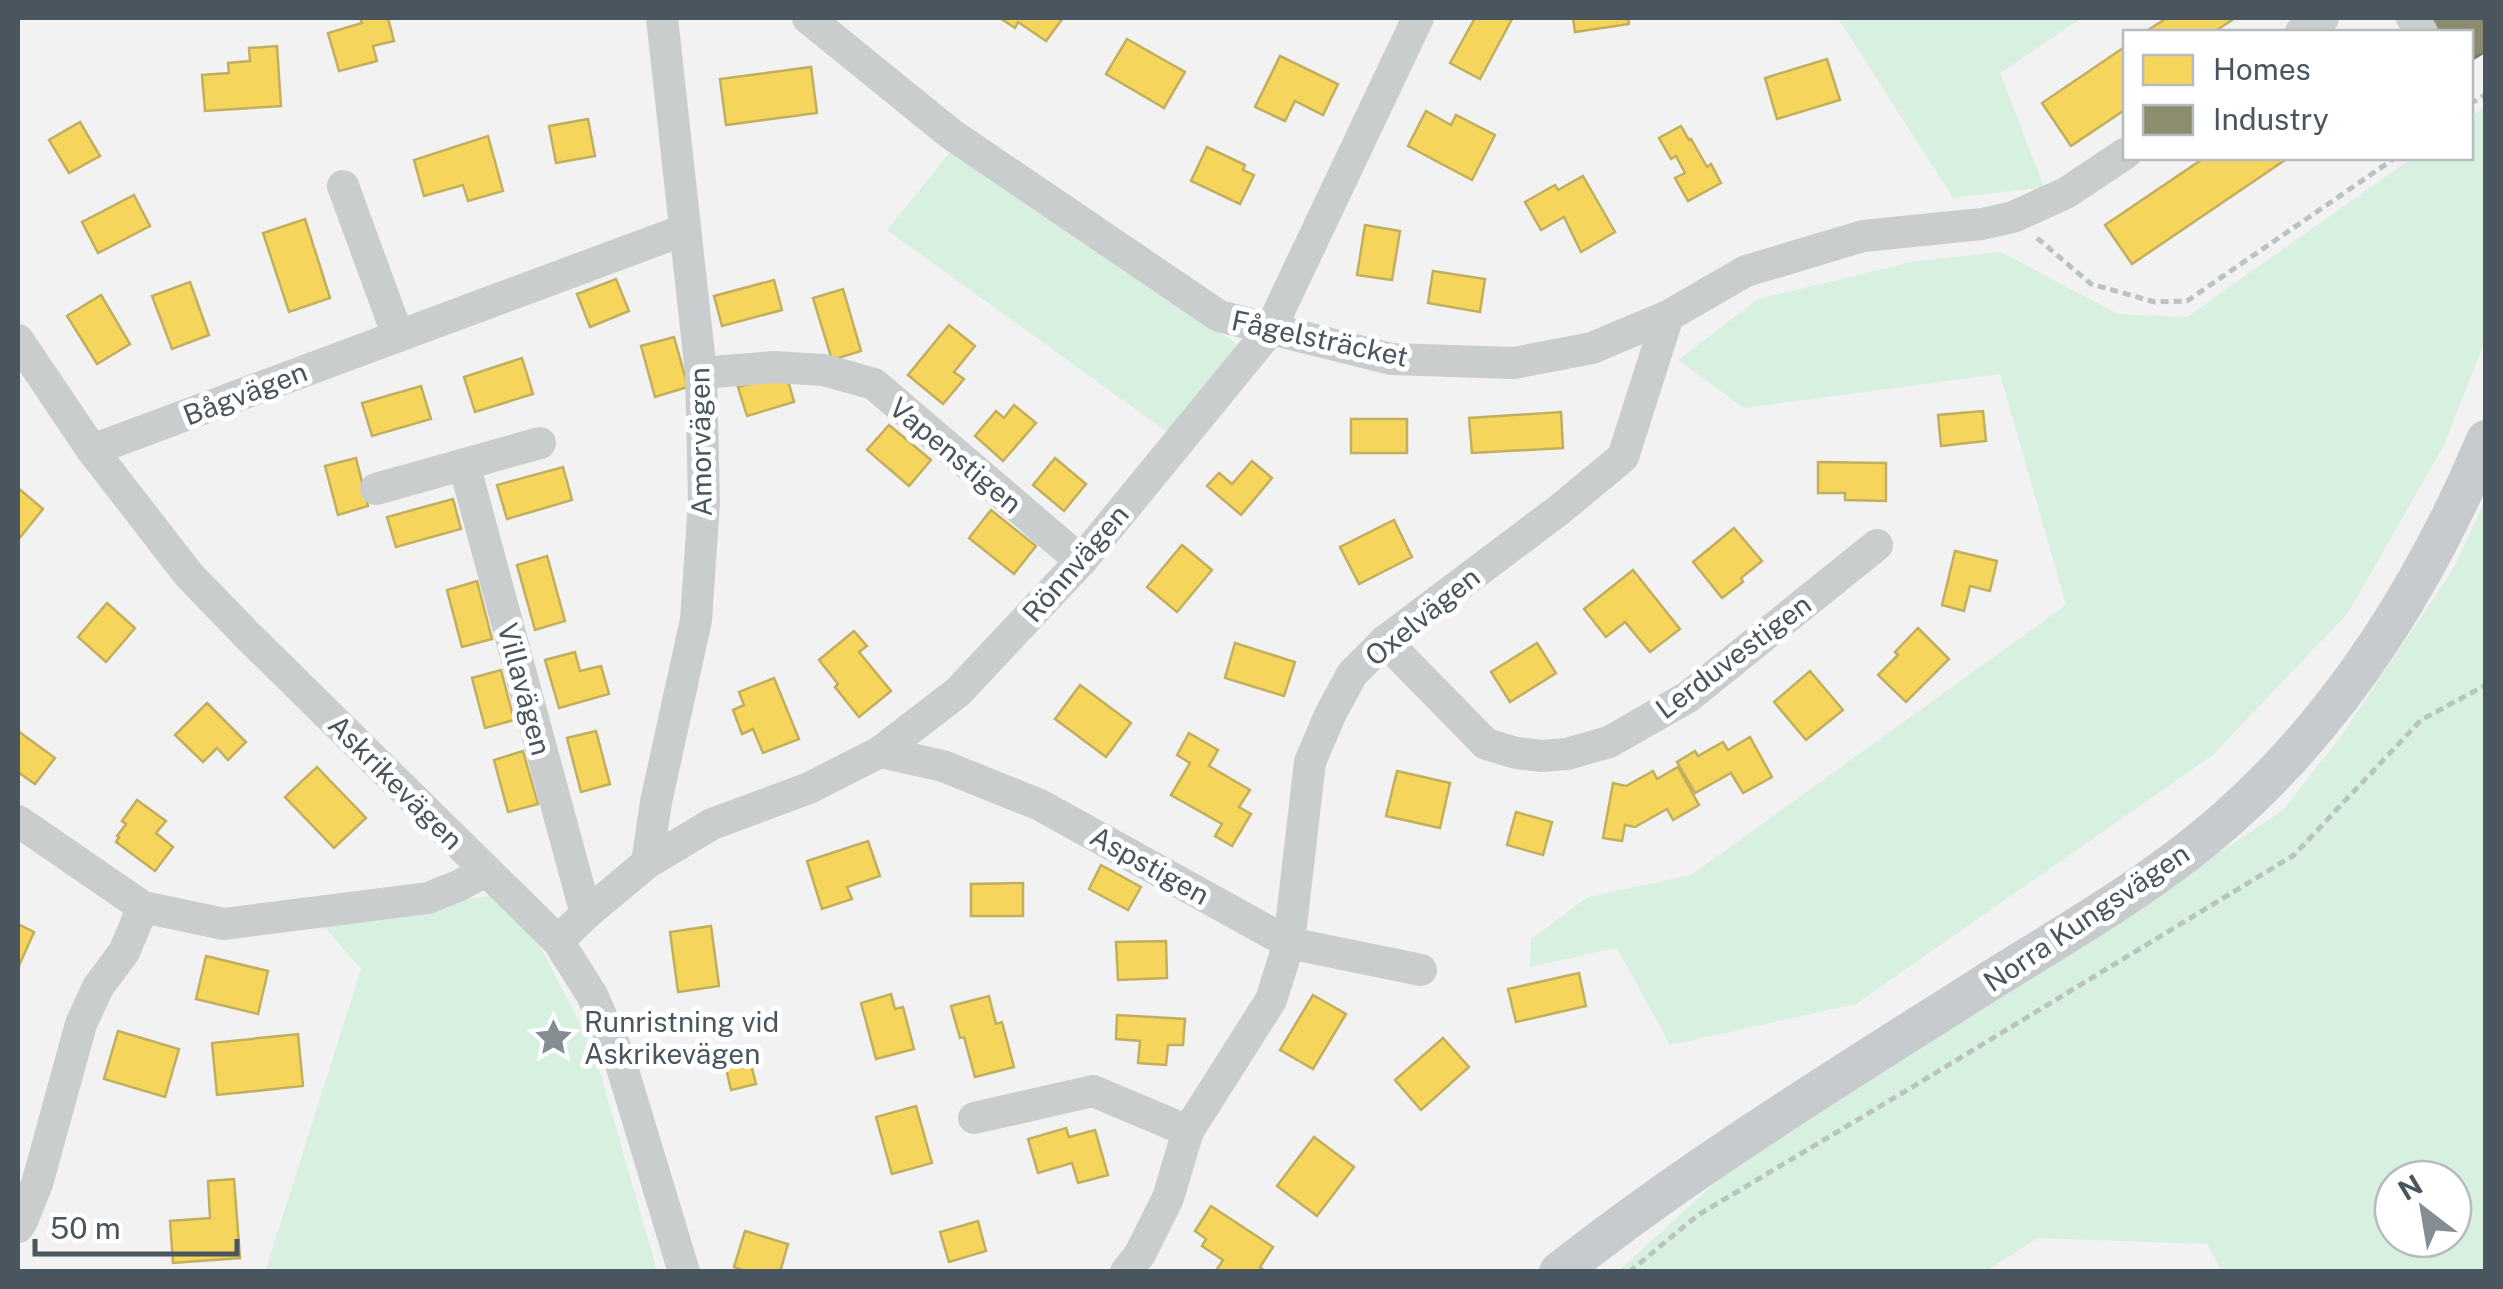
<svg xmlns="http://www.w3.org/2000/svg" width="2503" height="1289" font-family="'Public Sans',sans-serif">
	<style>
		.green { fill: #d8f0df; fill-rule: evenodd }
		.homes { fill: #f6d55c; stroke: #c2af5d; stroke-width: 2.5 }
		.industry { fill: #8c8c6e; stroke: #787c6a; stroke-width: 2.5 }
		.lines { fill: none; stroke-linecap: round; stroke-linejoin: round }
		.path { stroke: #b9c4c0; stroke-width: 5; stroke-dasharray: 8 5; stroke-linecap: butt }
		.minor { stroke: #c9cdce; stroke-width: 32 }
		.major { stroke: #c8cbcd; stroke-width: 40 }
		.labels { text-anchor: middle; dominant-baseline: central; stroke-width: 10; stroke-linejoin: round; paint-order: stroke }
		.street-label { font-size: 28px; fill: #49565f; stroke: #fff }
		.poi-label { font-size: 28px; fill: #49565f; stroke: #fff; text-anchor: start }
	</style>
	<rect width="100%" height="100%" fill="#f3f2f2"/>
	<g class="green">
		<path d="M 1838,18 L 2082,18 L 2000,73 L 2044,187 L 1953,198 Z"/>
		<path d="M 2485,106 L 2485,341 L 2444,445 L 2348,613 L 2213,755 L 1856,1004 L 1670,1045 L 1617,948 L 1530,967 L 1531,939 L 1588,897 L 1691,875 L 2066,605 L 2000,374 L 1744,408 L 1678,360 L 1758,299 L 1916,261 L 2001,252 L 2118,314 L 2187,317 L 2412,158 L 2470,158 L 2471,117 Z"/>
		<path d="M 951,151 L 1237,344 L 1171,435 L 887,230 Z"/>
		<path d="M 2485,501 L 2485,1271 L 2222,1271 L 2207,1244 L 2038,1238 L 1986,1271 L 1617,1272 L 1750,1151 L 2121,918 L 2282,811 L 2339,739 L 2452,571 ZM 2393,1179 L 2453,1179 L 2453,1239 L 2393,1239 Z"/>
		<path d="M 490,896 L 539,944 L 594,1051 L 657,1271 L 265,1272 L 361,969 L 316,917 Z"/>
	</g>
	<g class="homes">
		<path d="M 360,18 L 388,18 L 394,41 L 373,46 L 377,61 L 339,71 L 328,33 L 362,23 Z"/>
		<path d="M 1000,18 L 1063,18 L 1046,41 L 1018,22 L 1015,28 Z"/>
		<path d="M 1475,18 L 1512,19 L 1480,79 L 1450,63 Z"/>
		<path d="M 1573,18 L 1628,18 L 1629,24 L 1575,32 Z"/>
		<path d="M 2167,18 L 2235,18 L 2214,32 L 2145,32 Z"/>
		<path d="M 1127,39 L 1185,72 L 1164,108 L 1106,74 Z"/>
		<path d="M 277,46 L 281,106 L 205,111 L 202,75 L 229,73 L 228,63 L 250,61 L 249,48 Z"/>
		<path d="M 2126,46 L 2126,109 L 2071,146 L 2042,103 Z"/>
		<path d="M 1280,56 L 1338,84 L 1323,115 L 1295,101 L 1285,121 L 1255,107 Z"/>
		<path d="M 1827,59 L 1840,100 L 1777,119 L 1765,78 Z"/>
		<path d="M 811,67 L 817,113 L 726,125 L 720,79 Z"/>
		<path d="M 1426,111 L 1451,125 L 1456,115 L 1495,135 L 1472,180 L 1408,146 Z"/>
		<path d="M 588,119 L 595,156 L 556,163 L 549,126 Z"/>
		<path d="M 80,122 L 100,156 L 69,173 L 49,140 Z"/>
		<path d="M 1681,126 L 1689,140 L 1691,139 L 1707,167 L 1711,164 L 1721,183 L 1688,201 L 1675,178 L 1685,173 L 1676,156 L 1671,159 L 1659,138 Z"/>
		<path d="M 488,136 L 503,191 L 468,201 L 463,185 L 424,196 L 414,160 Z"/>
		<path d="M 1207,147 L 1245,165 L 1243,170 L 1254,175 L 1240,204 L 1191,181 Z"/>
		<path d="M 2204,158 L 2288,158 L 2132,264 L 2105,225 Z"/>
		<path d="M 1583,176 L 1615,232 L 1581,252 L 1564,217 L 1541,230 L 1525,202 L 1555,185 L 1558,190 Z"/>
		<path d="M 134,195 L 150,226 L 98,253 L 82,222 Z"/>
		<path d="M 305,219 L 330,298 L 289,312 L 263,233 Z"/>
		<path d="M 1365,225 L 1400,231 L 1392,280 L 1357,275 Z"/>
		<path d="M 1433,271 L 1485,279 L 1480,312 L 1428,303 Z"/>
		<path d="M 616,279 L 629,311 L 590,327 L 577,294 Z"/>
		<path d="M 774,280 L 782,310 L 722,326 L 714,296 Z"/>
		<path d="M 190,282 L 209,335 L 172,349 L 152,296 Z"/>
		<path d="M 843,289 L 861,351 L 832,360 L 813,298 Z"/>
		<path d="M 101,295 L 130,344 L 97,364 L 67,316 Z"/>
		<path d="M 949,325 L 975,346 L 954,372 L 964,379 L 943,404 L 908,375 Z"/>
		<path d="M 674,337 L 688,387 L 655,397 L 641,346 Z"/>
		<path d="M 522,358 L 533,394 L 475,412 L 464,377 Z"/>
		<path d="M 786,373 L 794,402 L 747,416 L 738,387 Z"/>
		<path d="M 421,386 L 431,419 L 372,436 L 362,403 Z"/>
		<path d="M 1014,405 L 1036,423 L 1003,461 L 975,436 L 996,411 L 1004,418 Z"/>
		<path d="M 1983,411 L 1986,441 L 1941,446 L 1938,415 Z"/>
		<path d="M 1561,412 L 1563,448 L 1472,453 L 1469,418 Z"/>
		<rect x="1351" y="419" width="56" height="34"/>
		<path d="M 889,425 L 931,460 L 909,486 L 867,450 Z"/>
		<path d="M 356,458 L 368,506 L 338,515 L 325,466 Z"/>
		<path d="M 1055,458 L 1086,484 L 1064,511 L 1033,485 Z"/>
		<path d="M 1252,461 L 1272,478 L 1241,515 L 1207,486 L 1219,473 L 1232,484 Z"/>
		<path d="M 1818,462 L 1886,463 L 1886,501 L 1845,500 L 1845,493 L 1818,493 Z"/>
		<path d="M 563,467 L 572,500 L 507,519 L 497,485 Z"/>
		<path d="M 18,488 L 43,509 L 18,540 Z"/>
		<path d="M 453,499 L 461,529 L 396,547 L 387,517 Z"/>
		<path d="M 991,510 L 1036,546 L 1014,574 L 969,538 Z"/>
		<path d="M 1394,520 L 1412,557 L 1359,584 L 1340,547 Z"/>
		<path d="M 1734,528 L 1762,561 L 1741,578 L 1743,582 L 1722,598 L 1693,562 Z"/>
		<path d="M 1182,545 L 1212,570 L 1177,612 L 1147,587 Z"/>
		<path d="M 1955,551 L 1997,561 L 1990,591 L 1970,586 L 1964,611 L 1942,605 Z"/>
		<path d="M 547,556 L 565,621 L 535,630 L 517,565 Z"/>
		<path d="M 1633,570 L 1680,629 L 1650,652 L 1625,622 L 1606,637 L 1584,609 Z"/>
		<path d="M 477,581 L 492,639 L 462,647 L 447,590 Z"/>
		<path d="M 107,603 L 135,628 L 106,662 L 78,637 Z"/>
		<path d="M 1918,628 L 1949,659 L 1906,702 L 1878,675 L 1898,655 L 1895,652 Z"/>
		<path d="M 854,631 L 867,646 L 859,652 L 891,691 L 859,717 L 835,687 L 838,684 L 819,660 Z"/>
		<path d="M 1235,643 L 1295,662 L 1284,696 L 1225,678 Z"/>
		<path d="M 1537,643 L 1556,673 L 1510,702 L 1491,672 Z"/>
		<path d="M 575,652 L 580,671 L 601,666 L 609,694 L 559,708 L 545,660 Z"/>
		<path d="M 501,670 L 514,720 L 485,728 L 472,678 Z"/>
		<path d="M 1810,671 L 1843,710 L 1806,740 L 1774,702 Z"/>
		<path d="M 774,678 L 799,739 L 763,753 L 753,729 L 742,734 L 733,710 L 744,705 L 739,692 Z"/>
		<path d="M 1080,685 L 1131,723 L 1106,757 L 1055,719 Z"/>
		<path d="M 207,703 L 246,742 L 228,760 L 217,748 L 203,762 L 175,735 Z"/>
		<path d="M 18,731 L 55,758 L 35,784 L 18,772 Z"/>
		<path d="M 596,731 L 610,784 L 581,792 L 567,738 Z"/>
		<path d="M 1189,733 L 1218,750 L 1209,766 L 1250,790 L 1239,807 L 1251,814 L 1232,846 L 1215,836 L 1222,824 L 1171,795 L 1190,763 L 1177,755 Z"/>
		<path d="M 1750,737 L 1772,777 L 1743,793 L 1731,773 L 1695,793 L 1677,762 L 1695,751 L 1698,756 L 1723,742 L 1728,750 Z"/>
		<path d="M 523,751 L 538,804 L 508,812 L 494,760 Z"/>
		<path d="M 317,767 L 366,818 L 334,848 L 285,797 Z"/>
		<path d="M 1678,767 L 1699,805 L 1673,820 L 1667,809 L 1635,827 L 1625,825 L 1622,841 L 1603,838 L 1613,783 L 1626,786 L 1653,771 L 1657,779 Z"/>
		<path d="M 1397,771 L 1450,783 L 1440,828 L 1386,816 Z"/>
		<path d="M 137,800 L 166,821 L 156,833 L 173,847 L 155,871 L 116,842 L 119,837 L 117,836 L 126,824 L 122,821 Z"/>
		<path d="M 1516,812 L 1552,822 L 1543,855 L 1507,845 Z"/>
		<path d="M 868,841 L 880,876 L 847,887 L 852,899 L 822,909 L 807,861 Z"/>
		<path d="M 1101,865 L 1141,887 L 1128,910 L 1089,889 Z"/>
		<path d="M 1023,883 L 1023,916 L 971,916 L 971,884 Z"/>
		<path d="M 18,924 L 34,932 L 18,968 Z"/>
		<path d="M 711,926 L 719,986 L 678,992 L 670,932 Z"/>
		<path d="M 1166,941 L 1167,978 L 1118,980 L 1116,942 Z"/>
		<path d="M 206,956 L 268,971 L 258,1014 L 196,999 Z"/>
		<path d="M 1579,973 L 1586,1006 L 1516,1022 L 1508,989 Z"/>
		<path d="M 891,994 L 895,1009 L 903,1007 L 914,1049 L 876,1059 L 861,1003 Z"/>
		<path d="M 1313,995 L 1346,1014 L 1313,1069 L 1280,1050 Z"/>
		<path d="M 989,996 L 996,1024 L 1002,1022 L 1014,1067 L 975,1077 L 964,1037 L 960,1038 L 951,1006 Z"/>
		<path d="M 1117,1015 L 1185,1019 L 1183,1045 L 1168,1045 L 1166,1065 L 1138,1063 L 1140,1041 L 1116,1039 Z"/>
		<path d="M 118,1031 L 179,1049 L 165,1097 L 104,1079 Z"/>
		<path d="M 298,1034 L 303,1086 L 217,1095 L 212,1043 Z"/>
		<path d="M 1443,1038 L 1469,1067 L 1421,1110 L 1395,1080 Z"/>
		<path d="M 747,1049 L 756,1084 L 731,1090 L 723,1055 Z"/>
		<path d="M 916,1106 L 932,1163 L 892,1174 L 876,1117 Z"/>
		<path d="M 1066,1128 L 1069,1137 L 1095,1130 L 1108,1175 L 1078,1183 L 1072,1163 L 1038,1173 L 1028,1139 Z"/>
		<path d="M 1314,1137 L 1354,1167 L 1317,1216 L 1277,1186 Z"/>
		<path d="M 234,1179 L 240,1258 L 173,1263 L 170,1221 L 210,1218 L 208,1181 Z"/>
		<path d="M 1211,1206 L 1273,1247 L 1260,1267 L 1266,1272 L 1215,1272 L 1223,1260 L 1202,1246 L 1206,1239 L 1195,1231 Z"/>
		<path d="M 978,1221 L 986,1251 L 949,1262 L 940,1232 Z"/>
		<path d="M 745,1231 L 788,1244 L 780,1272 L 748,1272 L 734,1267 Z"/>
	</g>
	<path class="industry" d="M 2429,18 L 2481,18 L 2486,23 L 2486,51 L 2470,61 L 2470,32 L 2439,32 Z"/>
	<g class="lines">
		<g class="path">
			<path d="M 2470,104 L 2486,94"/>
			<path d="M 2037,238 L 2091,284 L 2155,302 L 2187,301 L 2395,158"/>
			<path d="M 1629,1272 L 1698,1215 L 1909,1089 L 2294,855 L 2421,720 L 2486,685"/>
		</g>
		<g class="minor">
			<path d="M 808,18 L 951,134 L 1219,316 L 1391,359 L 1514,363 L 1592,348 L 1668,316 L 1746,271 L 1863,236 L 1982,224 L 2013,217 L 2066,193 L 2126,153"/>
			<path d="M 2412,18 L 2422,32"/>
			<path d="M 2301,32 L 2323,18"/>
			<path d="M 343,186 L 398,336"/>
			<path d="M 18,340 L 92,450 L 189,575 L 247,635 L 558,941 L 592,995 L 618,1054 L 684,1272"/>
			<path d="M 701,373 L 774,367 L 824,370 L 874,384 L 1081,561"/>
			<path d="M 92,450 L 684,230"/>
			<path d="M 464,464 L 586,914"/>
			<path d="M 376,489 L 540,443"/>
			<path d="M 1385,641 L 1486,744 L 1516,753 L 1542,756 L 1567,754 L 1609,742 L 1688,697 L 1877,545"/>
			<path d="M 880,752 L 943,766 L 1040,805 L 1289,943 L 1421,970"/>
			<path d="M 18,821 L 143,907 L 224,924 L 428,898 L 458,886 L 486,871"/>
			<path d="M 647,863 L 656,802 L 696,620 L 704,502 L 701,373 L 662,18"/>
			<path d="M 558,941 L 586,914 L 647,863 L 712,824 L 809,788 L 880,752 L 958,692 L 1081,561 L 1270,330 L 1418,18"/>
			<path d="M 974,1118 L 1093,1091 L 1188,1131"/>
			<path d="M 18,1227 L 22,1221 L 37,1184 L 81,1024 L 98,987 L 124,952 L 143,907"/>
			<path d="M 1126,1272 L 1140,1254 L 1168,1198 L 1188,1131 L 1271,1000 L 1289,943 L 1310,762 L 1330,715 L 1352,674 L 1385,641 L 1559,510 L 1623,457 L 1668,316"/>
		</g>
		<path class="major" d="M 1559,1272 C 1694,1165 1841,1076 1985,984 C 2068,932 2155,883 2228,818 C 2343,716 2427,580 2486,440"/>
	</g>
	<defs>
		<symbol id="sight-bare" viewBox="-9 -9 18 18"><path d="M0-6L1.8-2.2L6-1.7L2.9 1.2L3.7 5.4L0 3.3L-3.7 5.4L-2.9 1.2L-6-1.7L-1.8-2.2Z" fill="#848d92" stroke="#fff" stroke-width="2.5" paint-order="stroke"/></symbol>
	</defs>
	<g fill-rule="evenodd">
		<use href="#sight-bare" x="526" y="1010" width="55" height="55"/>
	</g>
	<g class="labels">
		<g class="street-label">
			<text transform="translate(1320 338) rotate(12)">Fågelsträcket</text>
			<text transform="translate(245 393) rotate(-21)">Bågvägen</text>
			<text transform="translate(700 442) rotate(-91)">Amorvägen</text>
			<text transform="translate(956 455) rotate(40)">Vapenstigen</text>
			<text transform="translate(1075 563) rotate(-49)">Rönnvägen</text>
			<text transform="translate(1422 616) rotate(-39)">Oxelvägen</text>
			<text transform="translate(1733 656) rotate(-37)">Lerduvestigen</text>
			<text transform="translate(525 689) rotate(75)">Villavägen</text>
			<text transform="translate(396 782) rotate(45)">Askrikevägen</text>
			<text transform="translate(1150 865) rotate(29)">Aspstigen</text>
			<text transform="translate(2086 917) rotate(-34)">Norra Kungsvägen</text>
		</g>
		<g class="poi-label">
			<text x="584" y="1021">Runristning vid<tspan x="584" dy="32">Askrikevägen</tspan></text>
		</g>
	</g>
	<rect width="2503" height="1289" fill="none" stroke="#49565f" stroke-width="40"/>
	<rect x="2123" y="30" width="350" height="130" fill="#ffffff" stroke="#b6bbbf" stroke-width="2.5"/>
	<rect x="2143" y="55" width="50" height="30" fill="#f6d55c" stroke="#b6bbbf" stroke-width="2.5"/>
	<text x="2213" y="80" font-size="30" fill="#49565f">Homes</text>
	<rect x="2143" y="105" width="50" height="30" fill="#8c8c6e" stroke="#b6bbbf" stroke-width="2.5"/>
	<text x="2213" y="130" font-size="30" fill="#49565f">Industry</text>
	<g transform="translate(2423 1209) rotate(329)"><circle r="48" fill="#ffffff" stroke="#b6bbbf" stroke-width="2.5"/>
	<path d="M0-8L18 38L0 25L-18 38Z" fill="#848d92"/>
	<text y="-15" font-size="28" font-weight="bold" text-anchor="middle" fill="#49565f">N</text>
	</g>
	<path d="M35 1239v15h202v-15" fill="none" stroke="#49565f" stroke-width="5"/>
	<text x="50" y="1239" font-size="30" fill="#49565f" stroke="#ffffff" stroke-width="8" paint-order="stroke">50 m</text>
</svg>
